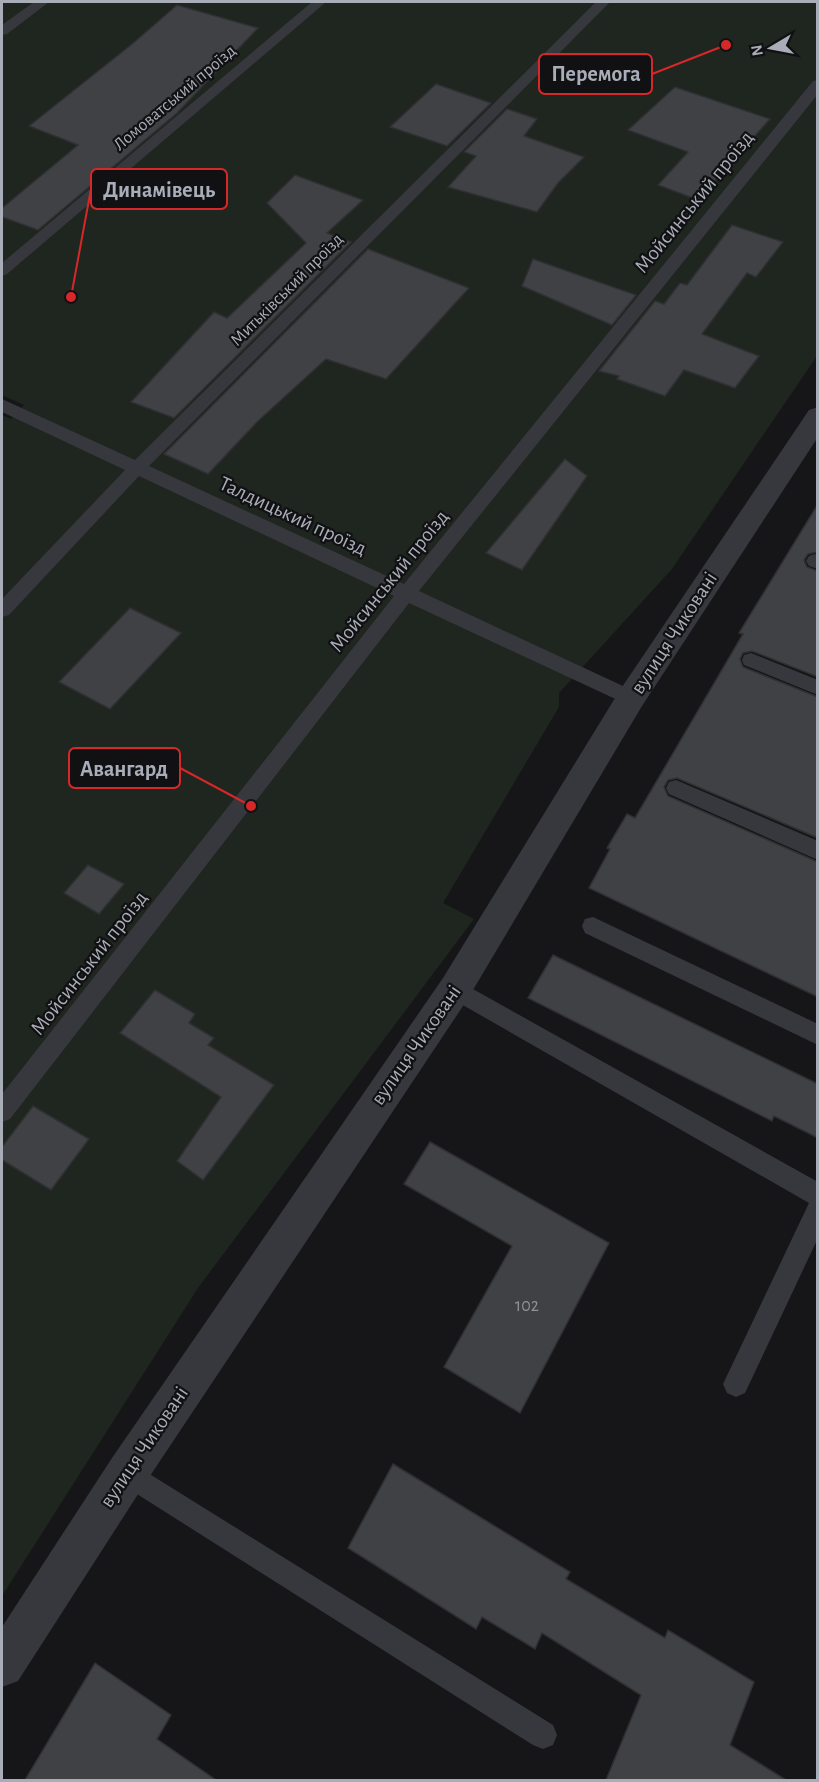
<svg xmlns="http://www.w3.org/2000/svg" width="819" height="1782" font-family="'Alegreya Sans',sans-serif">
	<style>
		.green { fill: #1e261f }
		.building { fill: #404145; stroke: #303034; stroke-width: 1.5 }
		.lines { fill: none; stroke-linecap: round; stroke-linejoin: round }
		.service { fill: #37383d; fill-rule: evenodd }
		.minor { fill: #37383d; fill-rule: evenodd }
		.labels { text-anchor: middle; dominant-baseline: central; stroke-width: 4.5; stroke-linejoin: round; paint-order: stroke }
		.far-street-label { font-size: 18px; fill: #a8adb8; stroke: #111113 }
		.number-label { font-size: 18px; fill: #8e929b }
		.street-label { font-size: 21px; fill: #a8adb8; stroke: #111113 }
		.leader { fill: none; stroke: #d62828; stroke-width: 2 }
		.callout-dot { fill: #d62828; stroke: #111113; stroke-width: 2 }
		.callout { fill: #111113; stroke: #d62828; stroke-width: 2 }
		.callout-label { font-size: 22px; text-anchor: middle; font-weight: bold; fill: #a8adb8 }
	</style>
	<rect width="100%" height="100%" fill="#161618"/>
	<path class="green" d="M 2,2 L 817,2 L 817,356 L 672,569 L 559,693 L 559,707 L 443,903 L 474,919 L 198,1288 L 2,1596 L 2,415 L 11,419 L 24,405 L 2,395 Z"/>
	<g class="building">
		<path d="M 177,5 L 258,28 L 177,113 L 38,230 L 2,217 L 2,208 L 78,145 L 29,126 L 132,44 Z"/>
		<path d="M 436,84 L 491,103 L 447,146 L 390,127 Z"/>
		<path d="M 675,87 L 770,119 L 698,200 L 658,185 L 688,152 L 628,130 Z"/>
		<path d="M 507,109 L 537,119 L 524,136 L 584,157 L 558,183 L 537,212 L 448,187 L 476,156 L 464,152 Z"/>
		<path d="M 295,175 L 363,200 L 327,233 L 351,242 L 174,418 L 131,402 L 214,312 L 227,318 L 306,243 L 267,203 Z"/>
		<path d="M 732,225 L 783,242 L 756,277 L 747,273 L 702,334 L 759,356 L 735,388 L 684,370 L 665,396 L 617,379 L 619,376 L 599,371 L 655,301 L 664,304 L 680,283 L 687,285 Z"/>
		<path d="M 368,249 L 469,288 L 386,379 L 326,359 L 257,422 L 208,474 L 164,454 Z"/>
		<path d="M 533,259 L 636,295 L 612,325 L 522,286 Z"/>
		<path d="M 565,459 L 587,476 L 522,570 L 486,553 Z"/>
		<path d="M 818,504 L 818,552 L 808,554 L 804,560 L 807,567 L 818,571 L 818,677 L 752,651 L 743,653 L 740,659 L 743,667 L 818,697 L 818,838 L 677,778 L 668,780 L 664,787 L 668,796 L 818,862 L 818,997 L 589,888 L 610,849 L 607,848 L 627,814 L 635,818 L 743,634 L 739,633 Z"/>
		<path d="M 130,608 L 181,633 L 110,709 L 59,682 Z"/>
		<path d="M 88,865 L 124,884 L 99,914 L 64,893 Z"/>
		<path d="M 553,955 L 818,1084 L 818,1138 L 774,1116 L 772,1121 L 528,998 Z"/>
		<path d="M 155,990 L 195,1014 L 189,1023 L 214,1038 L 208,1045 L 274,1085 L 203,1180 L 177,1161 L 221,1097 L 120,1033 Z"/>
		<path d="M 33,1106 L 89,1139 L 51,1190 L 2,1160 L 2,1147 Z"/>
		<path d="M 430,1142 L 609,1243 L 520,1413 L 444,1367 L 512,1246 L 404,1184 Z"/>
		<path d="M 393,1464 L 570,1572 L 566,1579 L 665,1638 L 668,1630 L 754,1682 L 730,1745 L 786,1780 L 606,1780 L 641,1695 L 542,1633 L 535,1649 L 482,1617 L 476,1629 L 348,1548 Z"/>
		<path d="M 95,1663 L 171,1715 L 157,1739 L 216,1780 L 25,1780 Z"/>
	</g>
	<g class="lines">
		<g class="service">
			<path d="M 34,2 L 49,2 L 7,34 L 2,35 L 2,25 Z"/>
			<path d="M 312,2 L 326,2 L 7,274 L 2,276 L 2,263 Z"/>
			<path d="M 596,2 L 610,2 L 149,466 L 404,584 L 813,81 L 818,80 L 818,94 L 419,591 L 638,693 L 641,698 L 638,703 L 631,706 L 624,703 L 409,603 L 10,1119 L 2,1122 L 2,1094 L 394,596 L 139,476 L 9,615 L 2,617 L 2,599 L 125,470 L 2,412 L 2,399 L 135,460 Z"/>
			<path d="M 815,554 L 818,555 L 818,569 L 809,566 L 806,561 L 809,556 Z"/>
			<path d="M 751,653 L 818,680 L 818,695 L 744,665 L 742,660 L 744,655 Z"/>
			<path d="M 676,780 L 818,841 L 818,860 L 669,794 L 666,788 L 669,782 Z"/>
			<path d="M 593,917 L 818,1024 L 818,1045 L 585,933 L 582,926 L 585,919 Z"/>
			<path d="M 455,979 L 818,1182 L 818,1238 L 745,1393 L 736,1397 L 727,1393 L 723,1384 L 809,1203 L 447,996 L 444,989 L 447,982 Z"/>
			<path d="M 127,1460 L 553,1725 L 557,1735 L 553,1745 L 543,1749 L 533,1745 L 118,1482 L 114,1473 L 118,1464 Z"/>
		</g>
		<path class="minor" d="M 818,407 L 818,437 L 642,706 L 467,1000 L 142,1488 L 18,1681 L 2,1687 L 2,1627 L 112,1458 L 443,978 L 620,690 L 809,410 Z"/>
	</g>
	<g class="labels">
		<g class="far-street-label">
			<text transform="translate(175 98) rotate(-40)">Ломоватський проїзд</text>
			<text transform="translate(287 290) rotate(-45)">Митьківський проїзд</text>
		</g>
		<g class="number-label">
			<text x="527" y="1306">102</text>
		</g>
		<g class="street-label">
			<text transform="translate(694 202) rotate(-51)">Мойсинський проїзд</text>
			<text transform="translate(293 516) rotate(25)">Талдицький проїзд</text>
			<text transform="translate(389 581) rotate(-51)">Мойсинський проїзд</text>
			<text transform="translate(674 633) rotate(-57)">вулиця Чиковані</text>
			<text transform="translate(89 963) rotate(-52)">Мойсинський проїзд</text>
			<text transform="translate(416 1045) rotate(-55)">вулиця Чиковані</text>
			<text transform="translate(144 1447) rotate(-56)">вулиця Чиковані</text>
		</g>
	</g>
	<path class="leader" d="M726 45L652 74M71 297L91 189M251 806L180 768"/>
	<g class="callout-dot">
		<circle cx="726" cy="45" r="6"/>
		<circle cx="71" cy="297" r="6"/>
		<circle cx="251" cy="806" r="6"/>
	</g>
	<g class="callout">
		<rect x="539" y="54" width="113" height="40" rx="6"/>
		<rect x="91" y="169" width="136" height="40" rx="6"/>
		<rect x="69" y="748" width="111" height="40" rx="6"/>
	</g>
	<g class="callout-label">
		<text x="596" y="81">Перемога</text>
		<text x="159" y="197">Динамівець</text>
		<text x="124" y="776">Авангард</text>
	</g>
	<rect width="819" height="1782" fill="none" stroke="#a8adb8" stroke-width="6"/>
	<g transform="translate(771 48) rotate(260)" stroke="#111113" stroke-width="4.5" paint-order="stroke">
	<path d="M0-4.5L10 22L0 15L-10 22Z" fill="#a8adb8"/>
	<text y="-9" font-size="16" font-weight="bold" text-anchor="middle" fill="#a8adb8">N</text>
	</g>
</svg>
